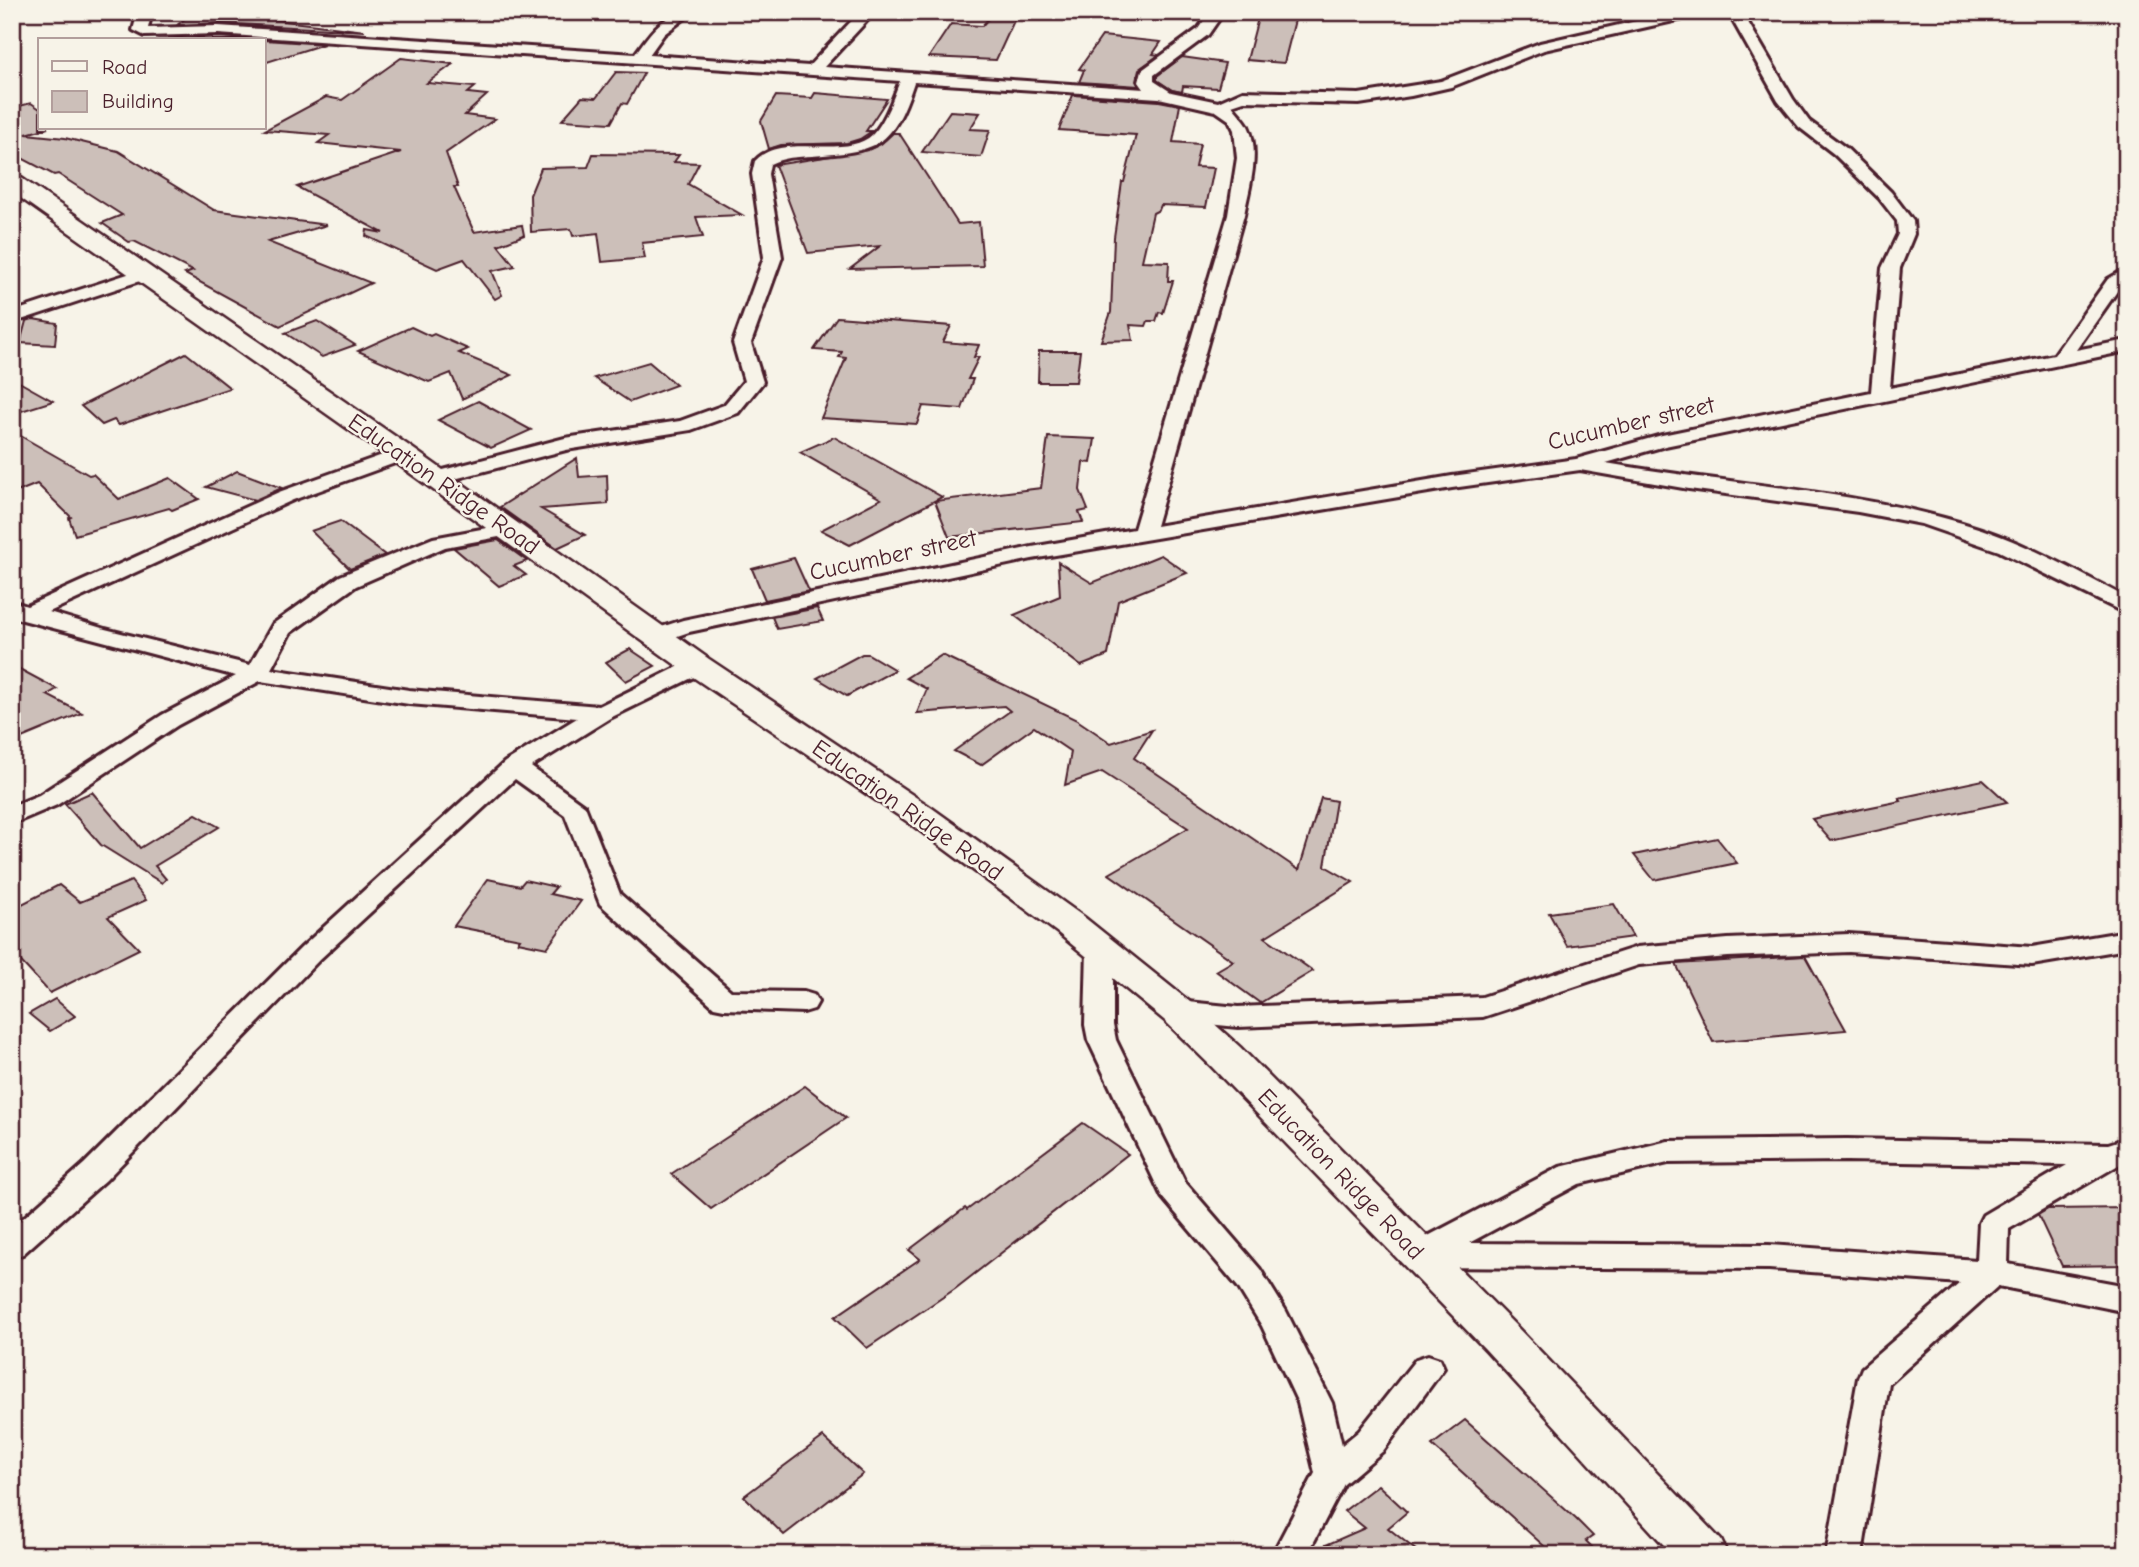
<svg xmlns="http://www.w3.org/2000/svg" width="2139" height="1567" font-family="'Comic Neue',sans-serif">
	<style>
		.building { fill: #ccbfb9; stroke: #4a1f2b; stroke-width: 2 }
		.lines { fill: none; stroke-linecap: round; stroke-linejoin: round }
		.street-casing { stroke: #4a1f2b; stroke-width: 6 }
		.secondary-casing { stroke: #4a1f2b; stroke-width: 5 }
		.street { fill: #f7f3e8; fill-rule: evenodd }
		.secondary { fill: #f7f3e8; fill-rule: evenodd }
		.labels { text-anchor: middle; dominant-baseline: central; stroke-width: 5; stroke-linejoin: round; paint-order: stroke }
		.street-label { font-size: 24px; fill: #4a1f2b; stroke: #f7f3e8 }
	</style>
	<rect width="100%" height="100%" fill="#f7f3e8"/>
	<filter id="ink" filterUnits="userSpaceOnUse"><feTurbulence type="fractalNoise" baseFrequency=".0143" numOctaves="2"/><feDisplacementMap in="SourceGraphic" scale="14" xChannelSelector="R" yChannelSelector="G"/><feConvolveMatrix kernelMatrix="1 2 1 2 8 2 1 2 1" color-interpolation-filters="sRGB"/></filter>
	<g filter="url(#ink)">
		<g class="building">
			<path d="M 994,12 L 1018,12 L 996,60 L 929,57 L 951,24 L 982,26 Z"/>
			<path d="M 191,14 L 227,14 L 365,31 L 218,23 L 177,25 Z"/>
			<path d="M 1258,18 L 1295,20 L 1284,63 L 1247,60 Z"/>
			<path d="M 1102,36 L 1161,42 L 1153,54 L 1159,55 L 1139,69 L 1136,81 L 1139,86 L 1079,82 L 1084,70 L 1079,69 Z"/>
			<path d="M 218,37 L 324,44 L 264,63 L 264,40 L 157,40 Z"/>
			<path d="M 1182,57 L 1225,63 L 1218,88 L 1183,86 L 1182,92 L 1172,90 L 1157,80 L 1157,76 Z"/>
			<path d="M 401,58 L 453,64 L 427,83 L 475,87 L 468,93 L 487,95 L 465,115 L 495,119 L 446,153 L 458,187 L 454,187 L 474,232 L 522,225 L 524,235 L 498,245 L 515,266 L 492,271 L 502,295 L 495,299 L 464,259 L 437,269 L 366,236 L 367,230 L 383,233 L 297,187 L 401,152 L 318,143 L 329,135 L 265,130 L 326,97 L 342,100 Z"/>
			<path d="M 616,72 L 644,73 L 627,104 L 622,103 L 611,123 L 562,120 L 582,97 L 596,98 Z"/>
			<path d="M 815,93 L 887,99 L 866,131 L 872,131 L 860,139 L 847,143 L 781,145 L 769,149 L 761,121 L 776,96 L 812,98 Z"/>
			<path d="M 1073,95 L 1159,101 L 1180,105 L 1173,142 L 1200,144 L 1195,167 L 1214,168 L 1206,207 L 1161,205 L 1159,210 L 1153,213 L 1142,261 L 1169,262 L 1168,281 L 1173,281 L 1163,313 L 1159,312 L 1156,321 L 1148,321 L 1146,326 L 1130,325 L 1133,340 L 1101,341 L 1111,312 L 1114,237 L 1122,182 L 1124,182 L 1136,135 L 1059,130 Z"/>
			<path d="M 31,103 L 40,109 L 40,128 L 48,128 L 26,134 L 65,138 L 118,151 L 214,210 L 327,225 L 268,242 L 371,283 L 280,326 L 185,274 L 193,271 L 134,241 L 129,242 L 102,223 L 122,215 L 58,174 L 54,175 L 12,153 L 12,108 Z"/>
			<path d="M 950,111 L 980,113 L 970,129 L 990,130 L 981,157 L 922,152 Z"/>
			<path d="M 893,133 L 899,133 L 958,224 L 979,222 L 983,266 L 850,269 L 880,246 L 808,253 L 775,165 L 868,150 L 881,144 Z"/>
			<path d="M 593,154 L 679,155 L 674,162 L 699,163 L 688,184 L 742,215 L 696,217 L 703,237 L 642,243 L 645,258 L 602,262 L 598,233 L 573,236 L 571,229 L 531,232 L 530,195 L 541,168 L 588,167 Z"/>
			<path d="M 837,317 L 951,326 L 943,342 L 979,345 L 974,357 L 979,357 L 968,379 L 973,379 L 962,409 L 923,406 L 917,424 L 821,418 L 846,358 L 839,357 L 842,352 L 814,350 Z"/>
			<path d="M 33,319 L 57,323 L 55,345 L 20,343 L 26,321 Z"/>
			<path d="M 317,321 L 355,345 L 322,357 L 285,333 Z"/>
			<path d="M 411,327 L 430,336 L 434,334 L 468,349 L 459,353 L 512,375 L 462,399 L 451,373 L 429,382 L 358,351 Z"/>
			<path d="M 1039,351 L 1080,351 L 1076,382 L 1038,382 Z"/>
			<path d="M 186,353 L 230,388 L 119,425 L 114,420 L 102,425 L 81,406 Z"/>
			<path d="M 649,362 L 676,385 L 630,402 L 594,378 Z"/>
			<path d="M 12,378 L 53,401 L 12,414 Z"/>
			<path d="M 478,401 L 531,430 L 491,448 L 438,420 Z"/>
			<path d="M 12,431 L 89,475 L 93,474 L 119,499 L 170,478 L 199,499 L 172,510 L 169,508 L 75,535 L 69,518 L 71,517 L 37,484 L 12,494 Z"/>
			<path d="M 834,437 L 942,497 L 850,545 L 821,530 L 881,499 L 800,452 Z"/>
			<path d="M 1048,437 L 1095,439 L 1091,463 L 1083,462 L 1080,490 L 1088,510 L 1079,512 L 1083,522 L 949,537 L 935,501 L 1041,488 Z"/>
			<path d="M 577,458 L 579,477 L 607,475 L 608,504 L 541,509 L 585,535 L 557,548 L 500,507 Z"/>
			<path d="M 237,471 L 282,488 L 255,500 L 206,487 Z"/>
			<path d="M 340,521 L 385,555 L 350,569 L 311,531 Z"/>
			<path d="M 498,540 L 527,561 L 514,566 L 526,575 L 499,586 L 454,548 Z"/>
			<path d="M 1161,555 L 1187,573 L 1118,601 L 1108,655 L 1081,666 L 1014,615 L 1060,596 L 1058,562 L 1092,583 Z"/>
			<path d="M 794,558 L 809,591 L 765,600 L 752,569 Z"/>
			<path d="M 817,608 L 823,621 L 777,629 L 772,617 Z"/>
			<path d="M 630,649 L 655,666 L 626,681 L 606,662 Z"/>
			<path d="M 862,654 L 868,654 L 895,670 L 847,696 L 817,678 Z"/>
			<path d="M 942,655 L 1077,720 L 1111,743 L 1152,730 L 1134,758 L 1299,870 L 1321,798 L 1336,801 L 1325,866 L 1353,882 L 1265,937 L 1313,971 L 1260,1003 L 1216,971 L 1233,961 L 1109,874 L 1188,828 L 1102,772 L 1065,785 L 1071,752 L 1034,727 L 981,765 L 954,751 L 1010,711 L 1004,706 L 917,713 L 927,689 L 906,678 Z"/>
			<path d="M 12,665 L 57,689 L 47,695 L 82,713 L 12,742 Z"/>
			<path d="M 1983,780 L 2007,802 L 1831,841 L 1812,819 L 1901,801 L 1899,798 Z"/>
			<path d="M 92,792 L 140,848 L 196,814 L 219,827 L 155,866 L 166,879 L 162,883 L 101,845 L 65,804 Z"/>
			<path d="M 1717,838 L 1737,863 L 1654,880 L 1634,855 Z"/>
			<path d="M 488,879 L 520,886 L 525,880 L 556,887 L 550,894 L 581,901 L 547,948 L 518,942 L 520,939 L 454,926 Z"/>
			<path d="M 131,881 L 146,900 L 108,917 L 139,949 L 50,993 L 12,952 L 12,909 L 59,885 L 80,902 Z"/>
			<path d="M 1614,904 L 1633,937 L 1567,946 L 1549,913 Z"/>
			<path d="M 1805,956 L 1846,1030 L 1713,1042 L 1676,964 Z"/>
			<path d="M 55,999 L 75,1016 L 50,1031 L 29,1014 Z"/>
			<path d="M 805,1086 L 846,1118 L 711,1209 L 671,1174 Z"/>
			<path d="M 1083,1123 L 1128,1154 L 955,1289 L 867,1348 L 835,1317 L 920,1259 L 909,1250 L 965,1208 L 967,1210 Z"/>
			<path d="M 2127,1208 L 2127,1265 L 2062,1266 L 2038,1215 L 2048,1209 Z"/>
			<path d="M 1465,1420 L 1576,1519 L 1593,1536 L 1586,1541 L 1600,1555 L 1554,1555 L 1432,1445 Z"/>
			<path d="M 823,1437 L 863,1474 L 784,1535 L 744,1496 Z"/>
			<path d="M 1378,1485 L 1407,1512 L 1388,1528 L 1422,1555 L 1310,1555 L 1312,1551 L 1365,1528 L 1344,1511 Z"/>
		</g>
		<g class="lines">
			<defs>
				<g id="street">
					<path d="M 138,12 L 152,12 L 148,28 L 218,26 L 635,54 C 651,32 663,12 693,12 L 664,34 L 649,55 L 809,66 L 860,12 L 875,12 L 824,67 L 1144,89 L 1139,82 L 1142,70 L 1198,29 L 1210,12 L 1224,12 L 1208,35 L 1154,75 L 1154,81 L 1171,92 L 1218,102 L 1243,91 L 1359,94 L 1441,81 L 1540,43 L 1676,12 L 1703,12 L 1696,16 L 1544,50 L 1451,87 L 1411,96 L 1359,104 L 1244,101 L 1232,105 C 1236,112 1244,118 1248,126 C 1261,153 1249,188 1244,215 L 1156,526 L 1452,476 L 1576,459 L 1662,435 L 1871,392 L 1882,268 L 1898,234 L 1897,221 L 1879,198 L 1834,154 L 1799,127 L 1778,101 L 1728,12 L 1742,12 L 1793,99 L 1809,121 L 1846,148 L 1891,192 L 1913,221 L 1914,234 L 1900,268 L 1890,388 L 2054,355 L 2108,279 L 2127,268 L 2127,282 L 2120,287 L 2076,350 L 2127,340 L 2127,351 L 1665,446 L 1606,463 C 1724,484 1847,489 1962,523 C 2021,540 2074,570 2127,598 L 2127,614 L 1999,551 L 1921,524 L 1858,512 L 1689,489 L 1580,470 L 1452,488 L 1032,559 L 689,632 L 657,643 L 649,641 L 646,636 L 649,631 L 683,620 L 1032,547 L 1134,529 L 1228,215 L 1237,158 L 1234,130 L 1229,120 L 1216,111 L 1159,98 L 914,82 C 892,148 878,151 812,156 C 797,157 784,157 770,164 L 768,174 L 782,257 L 751,343 L 763,382 L 738,413 L 691,430 L 566,450 L 435,484 L 428,482 L 425,478 L 428,474 L 565,438 L 680,421 L 724,405 L 744,381 L 733,343 L 764,257 L 752,174 L 755,161 C 782,131 847,161 873,134 C 886,120 893,98 900,81 L 218,34 L 145,36 L 133,30 Z"/>
					<path d="M 143,269 L 149,270 L 152,274 L 149,278 L 12,323 L 12,312 Z"/>
					<path d="M 402,448 L 409,450 L 412,454 L 409,458 L 293,500 L 49,612 L 105,629 L 250,665 L 273,624 L 340,576 L 433,538 L 508,524 L 515,526 L 519,530 L 515,534 L 445,547 L 356,586 L 290,633 L 271,669 L 409,690 L 599,706 L 690,661 L 706,661 L 709,666 L 706,671 L 610,718 L 531,767 L 585,806 L 620,894 L 731,991 L 804,992 L 814,995 L 818,1002 L 814,1009 L 804,1012 L 724,1009 L 714,1007 L 600,904 L 565,815 L 515,779 L 320,959 L 106,1180 L 23,1254 L 12,1258 L 12,1228 L 84,1164 L 302,947 L 505,762 L 577,718 L 409,704 L 260,681 L 178,725 L 57,805 L 12,824 L 12,806 L 39,795 L 162,715 L 236,676 L 19,619 L 12,615 L 12,601 L 27,606 L 279,492 Z"/>
					<path d="M 2127,931 L 2127,949 L 2032,965 L 1849,952 L 1728,957 L 1639,965 L 1483,1017 L 1238,1027 L 1177,1021 L 1167,1018 L 1163,1011 L 1167,1004 L 1177,1001 L 1238,1007 L 1482,997 L 1637,947 L 1728,939 L 1849,934 L 2032,947 Z"/>
					<path d="M 1100,940 L 1109,943 L 1113,949 L 1113,1025 L 1116,1040 L 1185,1182 L 1260,1269 L 1286,1311 L 1332,1403 L 1342,1445 L 1359,1431 L 1416,1359 L 1428,1355 L 1440,1359 L 1444,1368 L 1383,1451 L 1344,1484 L 1307,1555 L 1272,1555 L 1315,1473 L 1298,1403 L 1262,1326 L 1238,1287 L 1162,1197 L 1088,1040 L 1085,1025 L 1087,949 L 1091,943 Z"/>
					<path d="M 2127,1138 L 2127,1160 L 2009,1229 L 2008,1264 L 2127,1286 L 2127,1312 L 1998,1286 L 1889,1384 L 1862,1555 L 1826,1555 L 1858,1378 L 1862,1368 L 1960,1283 L 1769,1269 L 1420,1267 L 1409,1264 L 1404,1255 L 1409,1246 L 1560,1167 L 1668,1141 L 1847,1139 L 2108,1144 ZM 1847,1161 L 2067,1165 L 1983,1215 L 1979,1223 L 1977,1260 L 1769,1245 L 1469,1243 L 1579,1184 L 1668,1163 Z"/>
				</g>
				<path id="secondary" d="M 12,175 L 20,177 L 412,448 L 709,659 L 932,808 L 1084,917 L 1190,1002 L 1240,1047 L 1516,1326 L 1721,1540 L 1728,1555 L 1673,1555 L 1486,1350 L 1212,1067 L 1164,1020 L 1058,933 L 908,822 L 687,673 L 392,460 L 12,192 Z"/>
			</defs>
			<use href="#street" class="street-casing"/>
			<use href="#secondary" class="secondary-casing"/>
			<use href="#street" class="street"/>
			<use href="#secondary" class="secondary"/>
		</g>
	</g>
	<g class="labels">
		<g class="street-label">
			<text transform="translate(1631 423) rotate(-13)">Cucumber street</text>
			<text transform="translate(444 484) rotate(35)">Education Ridge Road</text>
			<text transform="translate(893 555) rotate(-12)">Cucumber street</text>
			<text transform="translate(908 810) rotate(35)">Education Ridge Road</text>
			<text transform="translate(1341 1174) rotate(46)">Education Ridge Road</text>
		</g>
	</g>
	<rect width="2139" height="1567" fill="none" stroke="#f7f3e8" stroke-width="42"/>
	<rect x="21" y="21" width="2097" height="1525" fill="none" stroke="#4a1f2b" stroke-width="2.5" filter="url(#ink)"/>
	<rect x="38" y="38" width="228" height="91" fill="#f7f3e8" stroke="#b29e9c" stroke-width="2"/>
	<rect x="52" y="61" width="35" height="10" fill="#f7f3e8" stroke="#b29e9c" stroke-width="2"/>
	<text x="102" y="74" font-size="21" fill="#4a1f2b">Road</text>
	<rect x="52" y="91" width="35" height="21" fill="#ccbfb9" stroke="#b29e9c" stroke-width="2"/>
	<text x="102" y="108" font-size="21" fill="#4a1f2b">Building</text>
</svg>
